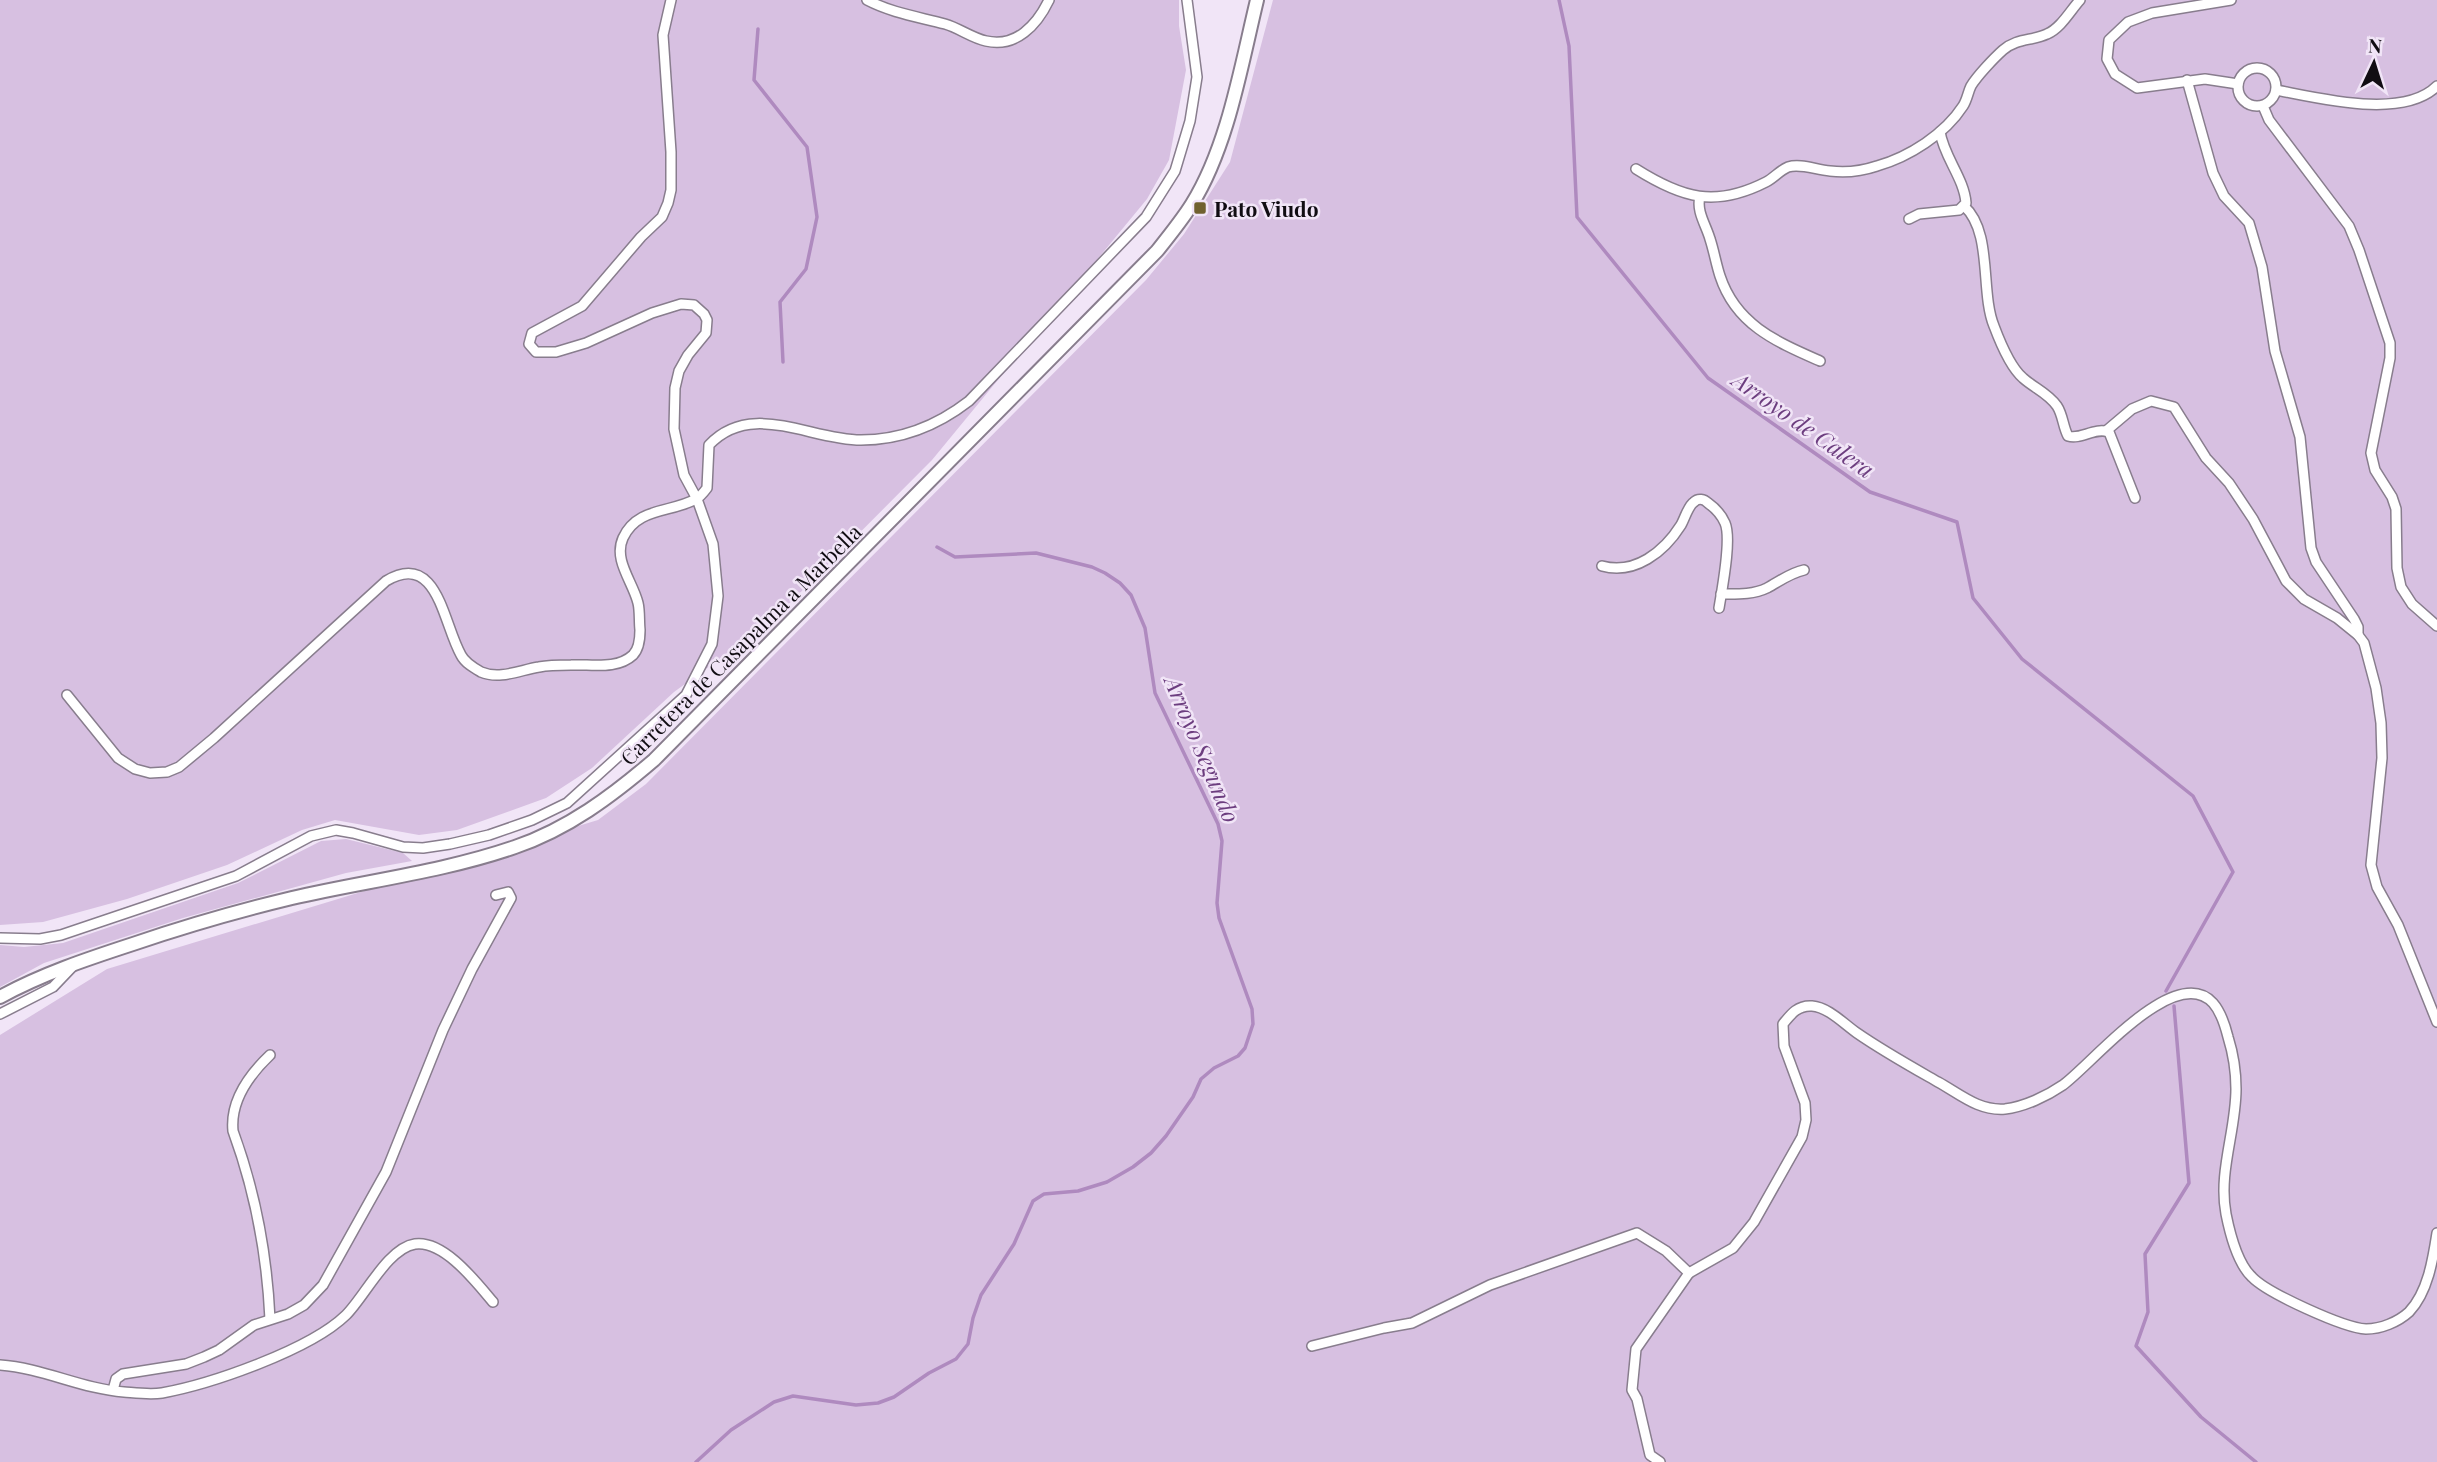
<svg xmlns="http://www.w3.org/2000/svg" width="2437" height="1462" font-family="'Playfair Display',serif">
	<style>
		.green { fill: #d7c0e1 }
		.lines { fill: none; stroke-linecap: round; stroke-linejoin: round }
		.stream { stroke: #af8abf; stroke-width: 3.5 }
		.minor-casing { stroke: #887d8d; stroke-width: 12 }
		.secondary-casing { stroke: #887d8d; stroke-width: 16 }
		.minor { stroke: #fff; stroke-width: 9 }
		.secondary { stroke: #fff; stroke-width: 12 }
		.poi-dot { fill: #70612f; stroke: #f1e5f7; stroke-width: 2.5 }
		.labels { text-anchor: middle; dominant-baseline: central; stroke-width: 5; stroke-linejoin: round; paint-order: stroke }
		.poi-label { font-size: 21px; font-weight: bold; fill: #110d13; stroke: #f1e5f7; text-anchor: start }
		.street-label { font-size: 21px; fill: #110d13; stroke: #f1e5f7 }
		.water-label { font-size: 23px; font-style: italic; fill: #6c3d7f; stroke: #f1e5f7 }
	</style>
	<rect width="100%" height="100%" fill="#f1e5f7"/>
	<g class="green">
		<path d="M 0,0 L 1179,0 L 1179,26 L 1186,70 L 1169,160 L 1147,199 L 932,460 L 772,621 L 674,692 L 592,768 L 546,798 L 457,830 L 419,835 L 335,820 L 302,830 L 227,865 L 127,899 L 43,922 L 0,925 Z"/>
		<path d="M 1273,0 L 2437,0 L 2437,1462 L 0,1462 L 0,1035 L 107,969 L 598,820 L 646,784 L 1146,280 L 1184,234 L 1230,162 Z"/>
		<path d="M 346,839 L 403,853 L 412,861 L 346,873 L 183,918 L 44,963 L 0,987 L 0,945 L 24,947 L 63,943 L 238,883 L 321,841 Z"/>
	</g>
	<g class="lines">
		<g class="stream">
			<path d="M 1559,0 L 1569,46 L 1577,217 L 1708,378 L 1870,492 L 1957,522 L 1973,598 L 2022,659 L 2193,796 L 2233,872 L 2166,991"/>
			<path d="M 758,29 L 754,80 L 807,147 L 817,217 L 806,269 L 780,302 L 783,362"/>
			<path d="M 2174,1006 L 2189,1183 L 2145,1254 L 2148,1312 L 2136,1346 L 2201,1417 L 2256,1462"/>
			<path d="M 696,1462 L 731,1430 L 774,1402 L 793,1396 L 856,1405 L 878,1403 L 894,1397 L 929,1373 L 956,1359 L 968,1344 L 973,1318 L 981,1295 L 1014,1244 L 1033,1201 L 1044,1194 L 1078,1191 L 1107,1182 L 1133,1167 L 1151,1153 L 1166,1136 L 1193,1097 L 1201,1079 L 1214,1068 L 1238,1056 L 1245,1048 L 1253,1024 L 1252,1009 L 1219,918 L 1217,903 L 1222,841 L 1218,824 L 1155,693 L 1145,628 L 1131,595 L 1120,583 L 1105,573 L 1092,567 L 1036,553 L 955,557 L 937,547"/>
		</g>
		<defs>
			<g id="minor">
				<path d="M 867,0 C 892,13 919,17 945,24 C 959,28 972,38 986,41 C 1016,48 1037,25 1049,0"/>
				<path d="M 2231,0 L 2152,13 L 2128,22 L 2109,40 L 2107,59 L 2115,74 L 2137,88 L 2205,79 L 2238,84"/>
				<circle cx="2257" cy="87" r="19"/>
				<path d="M 2187,80 L 2213,173 L 2224,196 L 2249,223 L 2262,267 L 2275,351 L 2300,437 L 2311,548 L 2316,562 L 2354,619 L 2358,627 L 2358,635"/>
				<path d="M 2276,90 C 2319,98 2403,120 2437,86"/>
				<path d="M 2263,106 L 2269,120 L 2349,226 L 2359,250 L 2390,343 L 2390,358 L 2371,453 L 2375,470 L 2392,497 L 2396,509 L 2397,568 L 2401,587 L 2412,604 L 2437,626"/>
				<path d="M 1636,169 C 1682,198 1715,208 1766,182 C 1774,178 1779,171 1788,167 C 1801,163 1816,170 1830,171 C 1846,173 1862,171 1877,166 C 1909,157 1945,134 1963,106 C 1967,100 1968,92 1971,86 C 1977,76 1994,58 2003,50 C 2017,38 2032,41 2047,34 C 2061,28 2070,11 2080,0"/>
				<path d="M 1700,197 C 1696,211 1706,225 1710,239 C 1714,251 1716,264 1720,276 C 1736,325 1777,342 1820,361"/>
				<path d="M 1964,206 C 1993,232 1980,292 1994,326 C 2000,342 2010,367 2023,378 C 2034,388 2048,393 2057,406 C 2063,415 2063,427 2068,436 C 2081,440 2094,427 2109,432 L 2135,498"/>
				<path d="M 1909,219 L 1919,214 L 1959,210 L 1966,203 C 1964,178 1944,157 1940,132"/>
				<path d="M 2106,431 L 2132,409 L 2151,401 L 2174,407 L 2206,458 L 2229,483 L 2253,519 L 2286,581 L 2304,599 L 2337,618 L 2358,635 L 2364,643 L 2376,688 L 2381,723 L 2382,758 L 2371,865 L 2377,887 L 2398,925 L 2437,1022"/>
				<path d="M 1602,566 C 1635,575 1664,552 1681,525 C 1685,518 1688,506 1694,502 C 1698,498 1704,499 1708,503 C 1715,508 1722,516 1725,523 C 1732,539 1722,589 1719,608"/>
				<path d="M 1721,594 C 1736,594 1753,595 1767,588 C 1780,581 1790,573 1804,570"/>
				<path d="M 67,695 L 118,758 L 135,769 L 150,773 L 167,772 L 179,767 L 214,738 L 386,581 C 438,550 443,624 461,655 C 465,663 474,668 481,672 C 500,680 520,670 539,667 C 549,665 560,665 571,665 C 591,664 617,670 633,655 C 639,649 640,638 640,630 C 639,621 640,611 638,603 C 633,582 613,560 623,538 C 637,507 671,513 696,499 C 700,497 704,492 707,488 L 709,445 C 751,400 810,440 861,440 C 902,440 938,425 969,401 L 1146,217 L 1175,171 L 1190,121 L 1197,77 L 1187,0"/>
				<path d="M 0,938 L 40,939 L 61,935 L 236,876 L 311,836 L 336,830 L 353,833 L 403,847 L 423,848 L 450,844 L 489,835 L 532,820 L 567,803 L 686,695 L 712,644 L 718,596 L 713,544 L 697,499 L 684,475 L 674,429 L 675,388 L 679,371 L 688,355 L 706,333 L 707,320 L 704,314 L 694,305 L 681,304 L 652,313 L 586,343 L 556,352 L 536,352 L 529,344 L 532,333 L 582,306 L 641,237 L 662,217 L 668,203 L 671,190 L 671,152 L 663,35 L 671,0"/>
				<path d="M 0,1014 L 53,987 L 74,965"/>
				<path d="M 1689,1273 L 1733,1248 L 1754,1222 L 1802,1137 L 1806,1120 L 1805,1103 L 1784,1046 L 1783,1024 C 1791,1014 1798,1005 1812,1006 C 1828,1007 1844,1024 1857,1033 C 1883,1051 1910,1066 1938,1082 C 1960,1094 1978,1111 2005,1109 C 2024,1107 2047,1096 2063,1085 C 2092,1064 2175,962 2213,1003 C 2221,1012 2225,1025 2228,1037 C 2233,1053 2236,1072 2236,1089 C 2236,1131 2218,1172 2226,1214 C 2230,1234 2237,1263 2252,1277 C 2267,1293 2344,1328 2366,1329 C 2381,1329 2398,1322 2409,1312 C 2428,1292 2433,1259 2437,1233"/>
				<path d="M 270,1319 C 267,1255 255,1191 233,1131 C 230,1101 249,1075 270,1055"/>
				<path d="M 1312,1346 L 1384,1328 L 1412,1323 L 1490,1285 L 1637,1233 L 1666,1251 L 1689,1273 L 1636,1349 L 1632,1390 L 1637,1399 L 1650,1455 L 1660,1462"/>
				<path d="M 0,1365 C 43,1368 82,1389 124,1392 C 136,1393 150,1395 162,1393 C 211,1384 310,1350 346,1315 C 365,1296 388,1248 415,1244 C 444,1240 476,1282 493,1302"/>
				<path d="M 113,1390 L 116,1379 L 123,1374 L 186,1364 L 204,1357 L 219,1350 L 254,1325 L 288,1314 L 304,1305 L 323,1285 L 386,1172 L 443,1030 L 472,969 L 511,898 L 508,892 L 496,895"/>
			</g>
			<path id="secondary" d="M 0,997 C 42,974 87,959 133,944 C 186,926 238,911 292,898 C 365,881 443,872 515,847 C 568,829 612,796 654,760 L 1157,251 C 1169,236 1182,220 1192,204 C 1228,146 1241,66 1257,0"/>
		</defs>
		<use href="#minor" class="minor-casing"/>
		<use href="#secondary" class="secondary-casing"/>
		<use href="#minor" class="minor"/>
		<use href="#secondary" class="secondary"/>
	</g>
	<rect class="poi-dot" x="1193" y="201" width="14" height="14" rx="3.5"/>
	<g class="labels">
		<g class="poi-label">
			<text x="1214" y="208">Pato Viudo</text>
		</g>
		<g class="street-label">
			<text transform="translate(740 644) rotate(-45)">Carretera de Casapalma a Marbella</text>
		</g>
		<g class="water-label">
			<text transform="translate(1804 424) rotate(35)">Arroyo de Calera</text>
			<text transform="translate(1203 749) rotate(67)">Arroyo Segundo</text>
		</g>
	</g>
	<g transform="translate(2374 63) rotate(4)" stroke="#f1e5f7" stroke-width="5" paint-order="stroke">
	<path d="M0-5L12 26L0 18L-12 26Z" fill="#110d13"/>
	<text y="-10" font-size="19" font-weight="bold" text-anchor="middle" fill="#110d13">N</text>
	</g>
</svg>
